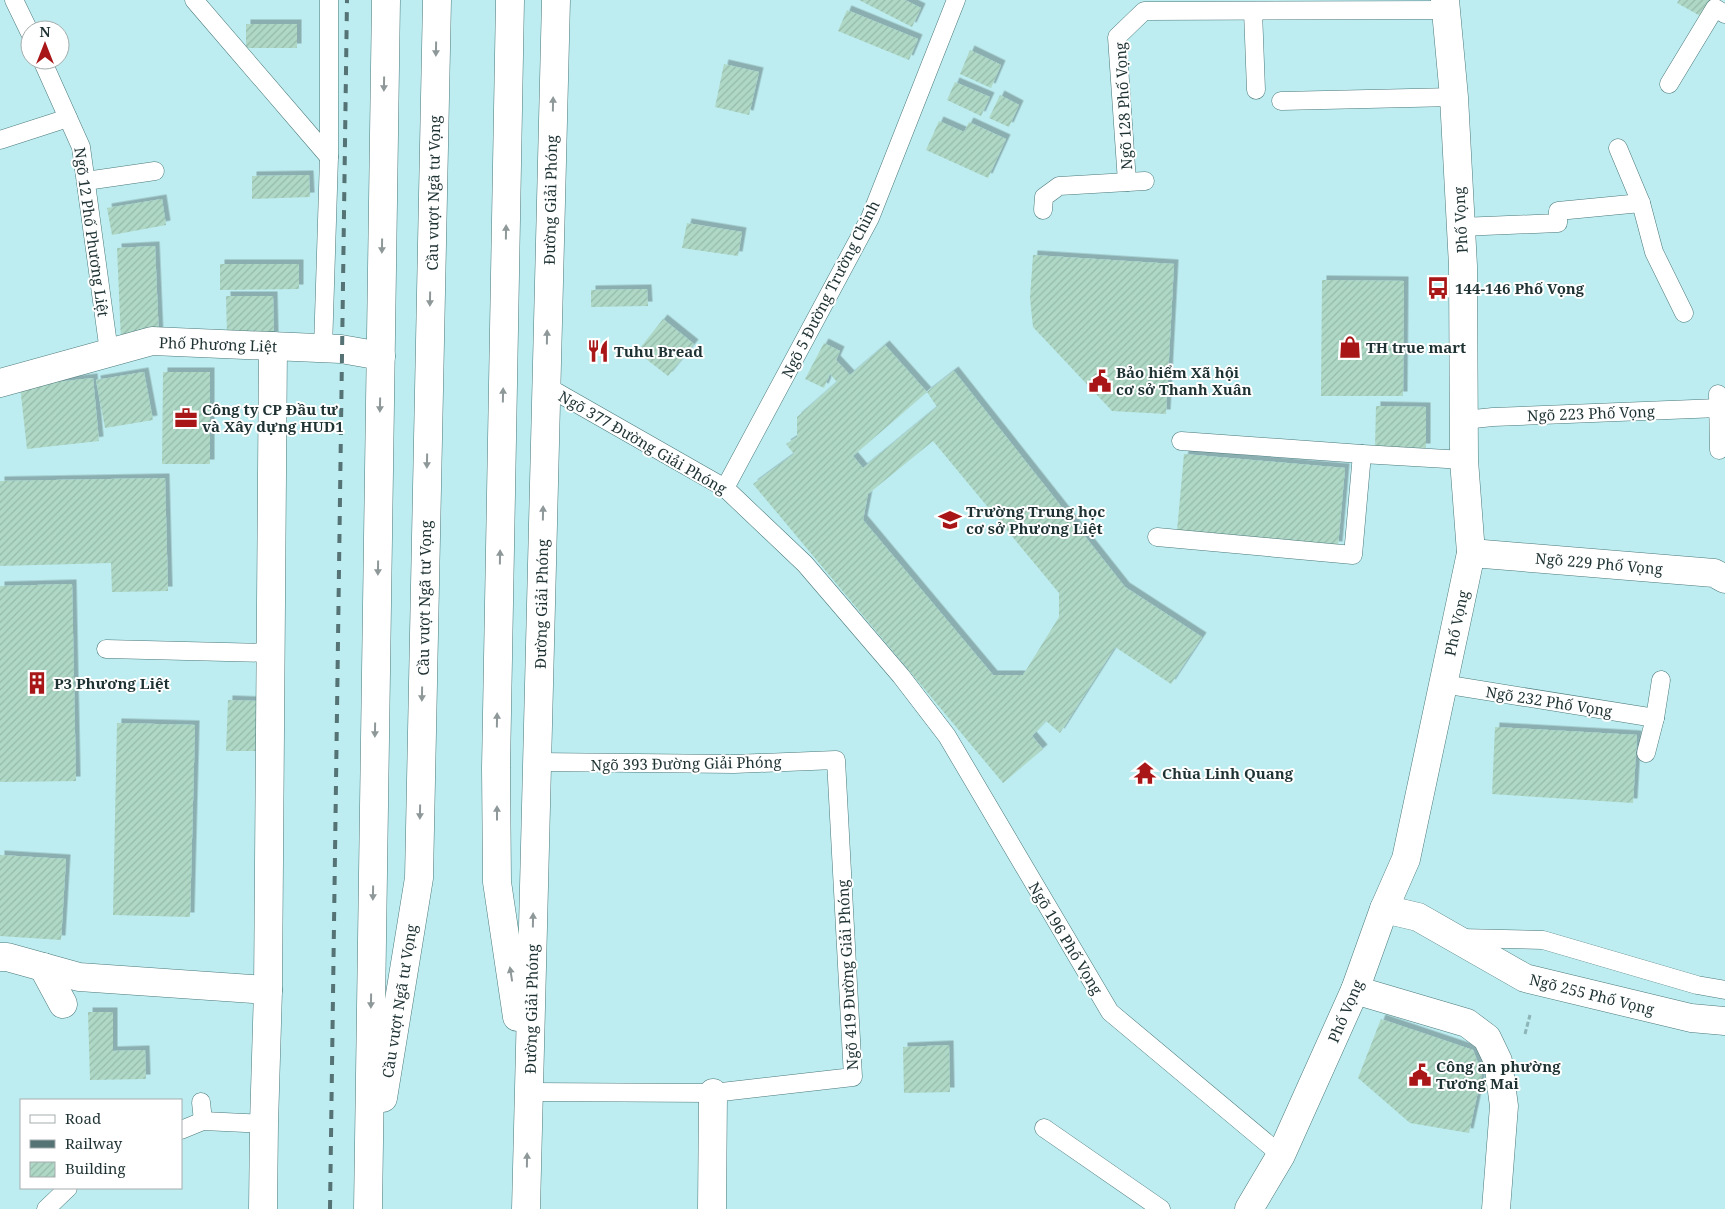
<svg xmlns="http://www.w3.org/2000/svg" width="1725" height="1209" font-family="'Noto Serif',serif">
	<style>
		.building { fill: url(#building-hatch); fill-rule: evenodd; filter: url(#shadow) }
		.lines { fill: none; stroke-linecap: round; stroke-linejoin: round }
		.lane-casing { stroke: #4b787b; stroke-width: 19 }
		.street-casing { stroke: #4b787b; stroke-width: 29 }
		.secondary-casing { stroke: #4b787b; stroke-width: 29 }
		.primary-casing { stroke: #4b787b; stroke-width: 29 }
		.path { stroke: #8db4b7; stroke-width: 3; stroke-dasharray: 5 2.5; stroke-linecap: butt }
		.lane { stroke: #fff; stroke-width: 18 }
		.street { stroke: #fff; stroke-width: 28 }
		.secondary { stroke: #fff; stroke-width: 28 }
		.primary { stroke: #fff; stroke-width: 28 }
		.rail { stroke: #557274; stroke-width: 4; stroke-dasharray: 9 9; stroke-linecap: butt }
		.oneway { fill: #8f9899 }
		.labels { text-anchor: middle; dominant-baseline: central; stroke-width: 4; stroke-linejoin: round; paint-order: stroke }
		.street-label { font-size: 15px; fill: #1f3233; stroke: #fff }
		.poi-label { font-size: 15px; font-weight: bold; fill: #1f3233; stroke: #fff; text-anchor: start }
	</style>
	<defs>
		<pattern id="building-hatch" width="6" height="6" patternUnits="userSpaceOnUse" patternTransform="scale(1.25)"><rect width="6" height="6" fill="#afd8c6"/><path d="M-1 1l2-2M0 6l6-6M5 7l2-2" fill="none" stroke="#96baab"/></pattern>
		<filter id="shadow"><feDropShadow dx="4.5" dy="-4.5" stdDeviation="0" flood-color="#0004"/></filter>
	</defs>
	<rect width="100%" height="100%" fill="#bdedf0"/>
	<g class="building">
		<path d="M 859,0 L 905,0 L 921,8 L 912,27 Z"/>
		<path d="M 1679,0 L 1714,0 L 1704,18 L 1677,3 Z"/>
		<path d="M 847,10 L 918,39 L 909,60 L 838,31 Z"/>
		<rect x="246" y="24" width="51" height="24"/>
		<path d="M 970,50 L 1001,65 L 991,88 L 960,74 Z"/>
		<path d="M 724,64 L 759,72 L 749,115 L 715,107 Z"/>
		<path d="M 955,82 L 990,97 L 981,116 L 947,100 Z"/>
		<path d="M 1000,95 L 1019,105 L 1009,127 L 989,118 Z"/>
		<path d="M 939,121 L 964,132 L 969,122 L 1006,139 L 988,178 L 926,150 Z"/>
		<path d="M 309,175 L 310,197 L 252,199 L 252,176 Z"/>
		<path d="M 162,199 L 166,225 L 112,235 L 107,208 Z"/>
		<path d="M 687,223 L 742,232 L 738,256 L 682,248 Z"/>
		<path d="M 155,246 L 159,339 L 121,340 L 117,248 Z"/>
		<path d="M 1033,255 L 1174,264 L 1166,414 L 1112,411 L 1033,327 L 1030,298 Z"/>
		<path d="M 220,264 L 299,264 L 299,289 L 220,290 Z"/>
		<path d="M 1322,280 L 1404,281 L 1403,396 L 1321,396 Z"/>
		<path d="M 647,289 L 648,306 L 591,307 L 591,290 Z"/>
		<path d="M 226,296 L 273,296 L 274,336 L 227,337 Z"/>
		<path d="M 663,319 L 694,344 L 668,376 L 637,352 Z"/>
		<path d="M 824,343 L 840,351 L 836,360 L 850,375 L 885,345 L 927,392 L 853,456 L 863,468 L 937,407 L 927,392 L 954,371 L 1125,587 L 1202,637 L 1171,684 L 1115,647 L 1060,733 L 1046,721 L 1032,736 L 1043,749 L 1003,783 L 753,484 L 794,454 L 786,444 L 797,437 L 797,417 L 837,382 L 830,374 L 824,388 L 805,379 ZM 933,441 L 1059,593 L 1059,617 L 1023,675 L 993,675 L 863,520 L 868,494 Z"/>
		<path d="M 144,372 L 153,420 L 105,428 L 96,380 Z"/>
		<path d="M 163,372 L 210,372 L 210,464 L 162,464 Z"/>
		<path d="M 93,378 L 99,441 L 27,449 L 20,386 Z"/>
		<path d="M 1376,406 L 1426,407 L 1426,448 L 1375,447 Z"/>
		<path d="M 1184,454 L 1345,468 L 1338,546 L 1177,531 Z"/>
		<path d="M 165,478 L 168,591 L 112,592 L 111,563 L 0,566 L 0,481 Z"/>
		<path d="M 72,584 L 76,781 L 0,782 L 0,586 Z"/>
		<path d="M 228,700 L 259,701 L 257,751 L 226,751 Z"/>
		<path d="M 117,723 L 195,725 L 190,917 L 113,915 Z"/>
		<path d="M 1495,727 L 1637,735 L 1633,803 L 1492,794 Z"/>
		<path d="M 0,855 L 66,859 L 61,940 L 0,936 Z"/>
		<path d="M 88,1012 L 113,1012 L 113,1051 L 145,1050 L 146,1079 L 90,1080 Z"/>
		<path d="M 1381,1019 L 1473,1050 L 1482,1073 L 1469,1133 L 1410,1123 L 1358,1078 Z"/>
		<path d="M 949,1045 L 950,1092 L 904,1093 L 903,1047 Z"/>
	</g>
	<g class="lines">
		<defs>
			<g id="lane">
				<path d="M 14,0 L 30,33"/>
				<path d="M 194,0 L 329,157"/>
				<path d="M 1253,11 L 1256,90"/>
				<path d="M 42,60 L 81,147 L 109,352"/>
				<path d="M 1669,84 L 1715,8 L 1725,14"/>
				<path d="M 1281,101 L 1454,97"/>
				<path d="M 0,140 L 68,118"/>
				<path d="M 1618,148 L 1641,203 L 1654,252 L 1684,313"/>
				<path d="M 86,181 L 155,171"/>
				<path d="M 1127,182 L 1117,37 L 1144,11 L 1446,10"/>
				<path d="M 1043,210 L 1044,197 L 1059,186 L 1145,181"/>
				<path d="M 1460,227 L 1558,223 L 1558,211 L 1641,203"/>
				<path d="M 323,349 L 329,157 L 329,0"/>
				<path d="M 546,386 L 725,488 L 805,564 L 901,676 L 947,736 L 1110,1012 L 1281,1155"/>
				<path d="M 1718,394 L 1719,450"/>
				<path d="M 1464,420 L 1493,417 L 1719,408"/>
				<path d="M 1181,441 L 1362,454 L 1464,460"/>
				<path d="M 725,488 L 870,218 L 956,0"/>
				<path d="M 1157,537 L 1353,555 L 1362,454"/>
				<path d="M 106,649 L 271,653"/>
				<path d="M 1443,684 L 1655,718"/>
				<path d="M 1646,753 L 1655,718 L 1661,680"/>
				<path d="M 1460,938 L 1543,940 L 1697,985 L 1725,990"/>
				<path d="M 529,1092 L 713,1093 L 853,1077 L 836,760 L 734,764 L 537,762"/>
				<path d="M 201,1102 L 203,1121"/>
				<path d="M 1044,1128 L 1161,1209"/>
				<path d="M 181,1130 L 203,1121 L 264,1124"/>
				<path d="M 46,1209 L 68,1188"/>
			</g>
			<g id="street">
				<path d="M 0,383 L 152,341 L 341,349 L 381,356"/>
				<path d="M 1471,553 L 1714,573 L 1725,579"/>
				<path d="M 1384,909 L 1418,917 L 1525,978 L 1691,1018 L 1725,1021"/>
				<path d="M 0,957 L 7,957 L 79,977 L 268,990"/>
				<path d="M 43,967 L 63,1004"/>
				<path d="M 1355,990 L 1467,1023 L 1487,1038 L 1498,1061 L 1504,1106 L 1496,1209"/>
				<path d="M 263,1209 L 264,1124 L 268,990 L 273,346"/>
				<path d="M 712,1209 L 713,1093"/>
			</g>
			<path id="secondary" d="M 1249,1209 L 1281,1155 L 1355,990 L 1384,909 L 1406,859 L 1471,553 L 1464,460 L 1463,266 L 1454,97 L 1445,0"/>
			<g id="primary">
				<path d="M 510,0 L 496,768 L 497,882 L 517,1017"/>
				<path d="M 383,1098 L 419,878 L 437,0"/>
				<path d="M 368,1209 L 386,0"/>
				<path d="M 526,1209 L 556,0"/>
			</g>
		</defs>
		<use href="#lane" class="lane-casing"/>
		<use href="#street" class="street-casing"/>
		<use href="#secondary" class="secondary-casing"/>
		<use href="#primary" class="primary-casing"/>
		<path class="path" d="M 1525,1034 L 1530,1015"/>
		<use href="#lane" class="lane"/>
		<use href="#street" class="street"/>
		<use href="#secondary" class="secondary"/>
		<use href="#primary" class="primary"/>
		<path class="rail" d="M 330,1209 L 347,0"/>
	</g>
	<defs><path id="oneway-solid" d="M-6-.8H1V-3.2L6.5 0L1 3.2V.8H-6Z" transform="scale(1.25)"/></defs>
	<g class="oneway">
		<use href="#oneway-solid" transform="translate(436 49) rotate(91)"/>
		<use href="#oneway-solid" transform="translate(384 84) rotate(91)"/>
		<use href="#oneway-solid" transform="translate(553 104) rotate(-89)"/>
		<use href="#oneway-solid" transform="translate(506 232) rotate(-89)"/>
		<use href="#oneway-solid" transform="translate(382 246) rotate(91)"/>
		<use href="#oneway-solid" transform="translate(430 299) rotate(91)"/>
		<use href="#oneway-solid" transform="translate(547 337) rotate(-89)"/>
		<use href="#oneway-solid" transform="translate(503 395) rotate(-89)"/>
		<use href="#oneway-solid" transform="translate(380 405) rotate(91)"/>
		<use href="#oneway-solid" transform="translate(427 461) rotate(91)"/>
		<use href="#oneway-solid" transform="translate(543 513) rotate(-89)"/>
		<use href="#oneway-solid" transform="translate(500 557) rotate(-89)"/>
		<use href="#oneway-solid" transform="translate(378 568) rotate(91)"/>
		<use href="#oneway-solid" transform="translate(422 694) rotate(91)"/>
		<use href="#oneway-solid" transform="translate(497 720) rotate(-89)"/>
		<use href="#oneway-solid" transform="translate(375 730) rotate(91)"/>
		<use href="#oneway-solid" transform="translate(420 812) rotate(91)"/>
		<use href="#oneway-solid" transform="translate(497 813) rotate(-90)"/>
		<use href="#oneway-solid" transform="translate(373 893) rotate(91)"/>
		<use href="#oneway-solid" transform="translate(533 920) rotate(-89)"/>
		<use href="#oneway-solid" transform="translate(511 974) rotate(-99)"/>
		<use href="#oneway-solid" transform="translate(371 1001) rotate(91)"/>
		<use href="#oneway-solid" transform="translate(527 1160) rotate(-89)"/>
	</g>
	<defs>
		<symbol id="bus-bare" viewBox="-9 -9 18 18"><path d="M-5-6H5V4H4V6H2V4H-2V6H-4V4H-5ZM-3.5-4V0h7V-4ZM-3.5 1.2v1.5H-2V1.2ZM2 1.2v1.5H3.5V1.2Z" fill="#a91618" stroke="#fff" stroke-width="2.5" paint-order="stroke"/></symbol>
		<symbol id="shop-bare" viewBox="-9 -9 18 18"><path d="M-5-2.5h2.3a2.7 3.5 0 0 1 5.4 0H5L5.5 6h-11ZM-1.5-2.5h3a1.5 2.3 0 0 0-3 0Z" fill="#a91618" stroke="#fff" stroke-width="2.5" paint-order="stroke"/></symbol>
		<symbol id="restaurant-bare" viewBox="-9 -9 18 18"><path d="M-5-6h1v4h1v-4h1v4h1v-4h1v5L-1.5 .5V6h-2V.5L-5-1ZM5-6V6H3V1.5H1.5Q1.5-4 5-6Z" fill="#a91618" stroke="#fff" stroke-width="2.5" paint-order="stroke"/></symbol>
		<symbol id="civic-bare" viewBox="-9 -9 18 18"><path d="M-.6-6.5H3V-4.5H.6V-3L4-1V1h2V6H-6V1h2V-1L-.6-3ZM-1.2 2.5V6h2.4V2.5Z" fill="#a91618" stroke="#fff" stroke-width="2.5" paint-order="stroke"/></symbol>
		<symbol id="office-bare" viewBox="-9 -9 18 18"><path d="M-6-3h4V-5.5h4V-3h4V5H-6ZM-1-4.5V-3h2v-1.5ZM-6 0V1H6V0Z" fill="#a91618" stroke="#fff" stroke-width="2.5" paint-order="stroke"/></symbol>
		<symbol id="school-bare" viewBox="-9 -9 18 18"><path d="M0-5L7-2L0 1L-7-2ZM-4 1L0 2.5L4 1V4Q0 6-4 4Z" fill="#a91618" stroke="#fff" stroke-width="2.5" paint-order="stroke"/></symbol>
		<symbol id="building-bare" viewBox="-9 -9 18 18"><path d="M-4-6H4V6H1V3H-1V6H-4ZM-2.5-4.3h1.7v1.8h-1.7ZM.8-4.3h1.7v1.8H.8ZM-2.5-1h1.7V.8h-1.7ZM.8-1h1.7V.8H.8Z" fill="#a91618" stroke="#fff" stroke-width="2.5" paint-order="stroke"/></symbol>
		<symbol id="temple-bare" viewBox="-9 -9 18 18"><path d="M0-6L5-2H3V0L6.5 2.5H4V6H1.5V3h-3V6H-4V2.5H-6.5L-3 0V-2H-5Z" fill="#a91618" stroke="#fff" stroke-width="2.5" paint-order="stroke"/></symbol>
	</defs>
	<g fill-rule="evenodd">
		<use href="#bus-bare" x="1422" y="272" width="32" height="32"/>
		<use href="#shop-bare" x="1334" y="331" width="32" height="32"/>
		<use href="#restaurant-bare" x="582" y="335" width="32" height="32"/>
		<use href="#civic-bare" x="1084" y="365" width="32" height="32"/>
		<use href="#office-bare" x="170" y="402" width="32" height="32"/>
		<use href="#school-bare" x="934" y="504" width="32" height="32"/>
		<use href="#building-bare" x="21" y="667" width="32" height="32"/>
		<use href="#temple-bare" x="1129" y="757" width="32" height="32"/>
		<use href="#civic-bare" x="1404" y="1059" width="32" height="32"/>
	</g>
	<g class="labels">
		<g class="street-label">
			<text transform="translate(1123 106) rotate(-93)">Ngõ 128 Phố Vọng</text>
			<text transform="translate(433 193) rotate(-89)">Cầu vượt Ngã tư Vọng</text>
			<text transform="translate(550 200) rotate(-89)">Đường Giải Phóng</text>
			<text transform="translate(1460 220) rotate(-93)">Phố Vọng</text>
			<text transform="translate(92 232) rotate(82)">Ngõ 12 Phố Phương Liệt</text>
			<text transform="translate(830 289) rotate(-63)">Ngõ 5 Đường Trường Chinh</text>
			<text transform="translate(218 344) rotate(2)">Phố Phương Liệt</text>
			<text transform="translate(1591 413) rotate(-2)">Ngõ 223 Phố Vọng</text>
			<text transform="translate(643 442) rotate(30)">Ngõ 377 Đường Giải Phóng</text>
			<text transform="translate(1599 563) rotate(5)">Ngõ 229 Phố Vọng</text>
			<text transform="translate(424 598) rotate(-89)">Cầu vượt Ngã tư Vọng</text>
			<text transform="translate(541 604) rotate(-89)">Đường Giải Phóng</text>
			<text transform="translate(1456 623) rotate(-78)">Phố Vọng</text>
			<text transform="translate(1549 701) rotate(9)">Ngõ 232 Phố Vọng</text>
			<text transform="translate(686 763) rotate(-1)">Ngõ 393 Đường Giải Phóng</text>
			<text transform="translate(1066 938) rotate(59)">Ngõ 196 Phố Vọng</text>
			<text transform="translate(847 975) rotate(-93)">Ngõ 419 Đường Giải Phóng</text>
			<text transform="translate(1592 994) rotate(14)">Ngõ 255 Phố Vọng</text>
			<text transform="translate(399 1001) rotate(-81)">Cầu vượt Ngã tư Vọng</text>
			<text transform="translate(531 1009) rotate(-89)">Đường Giải Phóng</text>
			<text transform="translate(1345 1011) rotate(-67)">Phố Vọng</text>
		</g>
		<g class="poi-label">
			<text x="1455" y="288">144-146 Phố Vọng</text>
			<text x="1366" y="347">TH true mart</text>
			<text x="614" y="351">Tuhu Bread</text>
			<text x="1116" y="372">Bảo hiểm Xã hội<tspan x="1116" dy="17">cơ sở Thanh Xuân</tspan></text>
			<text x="202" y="409">Công ty CP Đầu tư<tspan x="202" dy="17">và Xây dựng HUD1</tspan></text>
			<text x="966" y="511">Trường Trung học<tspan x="966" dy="17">cơ sở Phương Liệt</tspan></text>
			<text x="54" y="683">P3 Phương Liệt</text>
			<text x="1162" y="773">Chùa Linh Quang</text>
			<text x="1436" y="1066">Công an phường<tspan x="1436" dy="17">Tương Mai</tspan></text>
		</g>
	</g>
	<rect x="20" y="1099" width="162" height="90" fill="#ffffff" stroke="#a5adad"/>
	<rect x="30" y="1115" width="25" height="8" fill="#ffffff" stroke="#a5adad"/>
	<text x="65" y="1124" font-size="15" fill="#1f3233">Road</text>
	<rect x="30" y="1140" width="25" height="8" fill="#557274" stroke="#a5adad"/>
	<text x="65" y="1149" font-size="15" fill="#1f3233">Railway</text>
	<rect x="30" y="1162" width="25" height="15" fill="url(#building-hatch)" stroke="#a5adad"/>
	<text x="65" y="1174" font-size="15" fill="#1f3233">Building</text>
	<g transform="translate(45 45)"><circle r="24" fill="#ffffff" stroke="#a5adad"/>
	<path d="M0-4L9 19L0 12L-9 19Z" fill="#a91618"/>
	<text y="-8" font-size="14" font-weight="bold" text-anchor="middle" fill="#1f3233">N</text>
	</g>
</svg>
